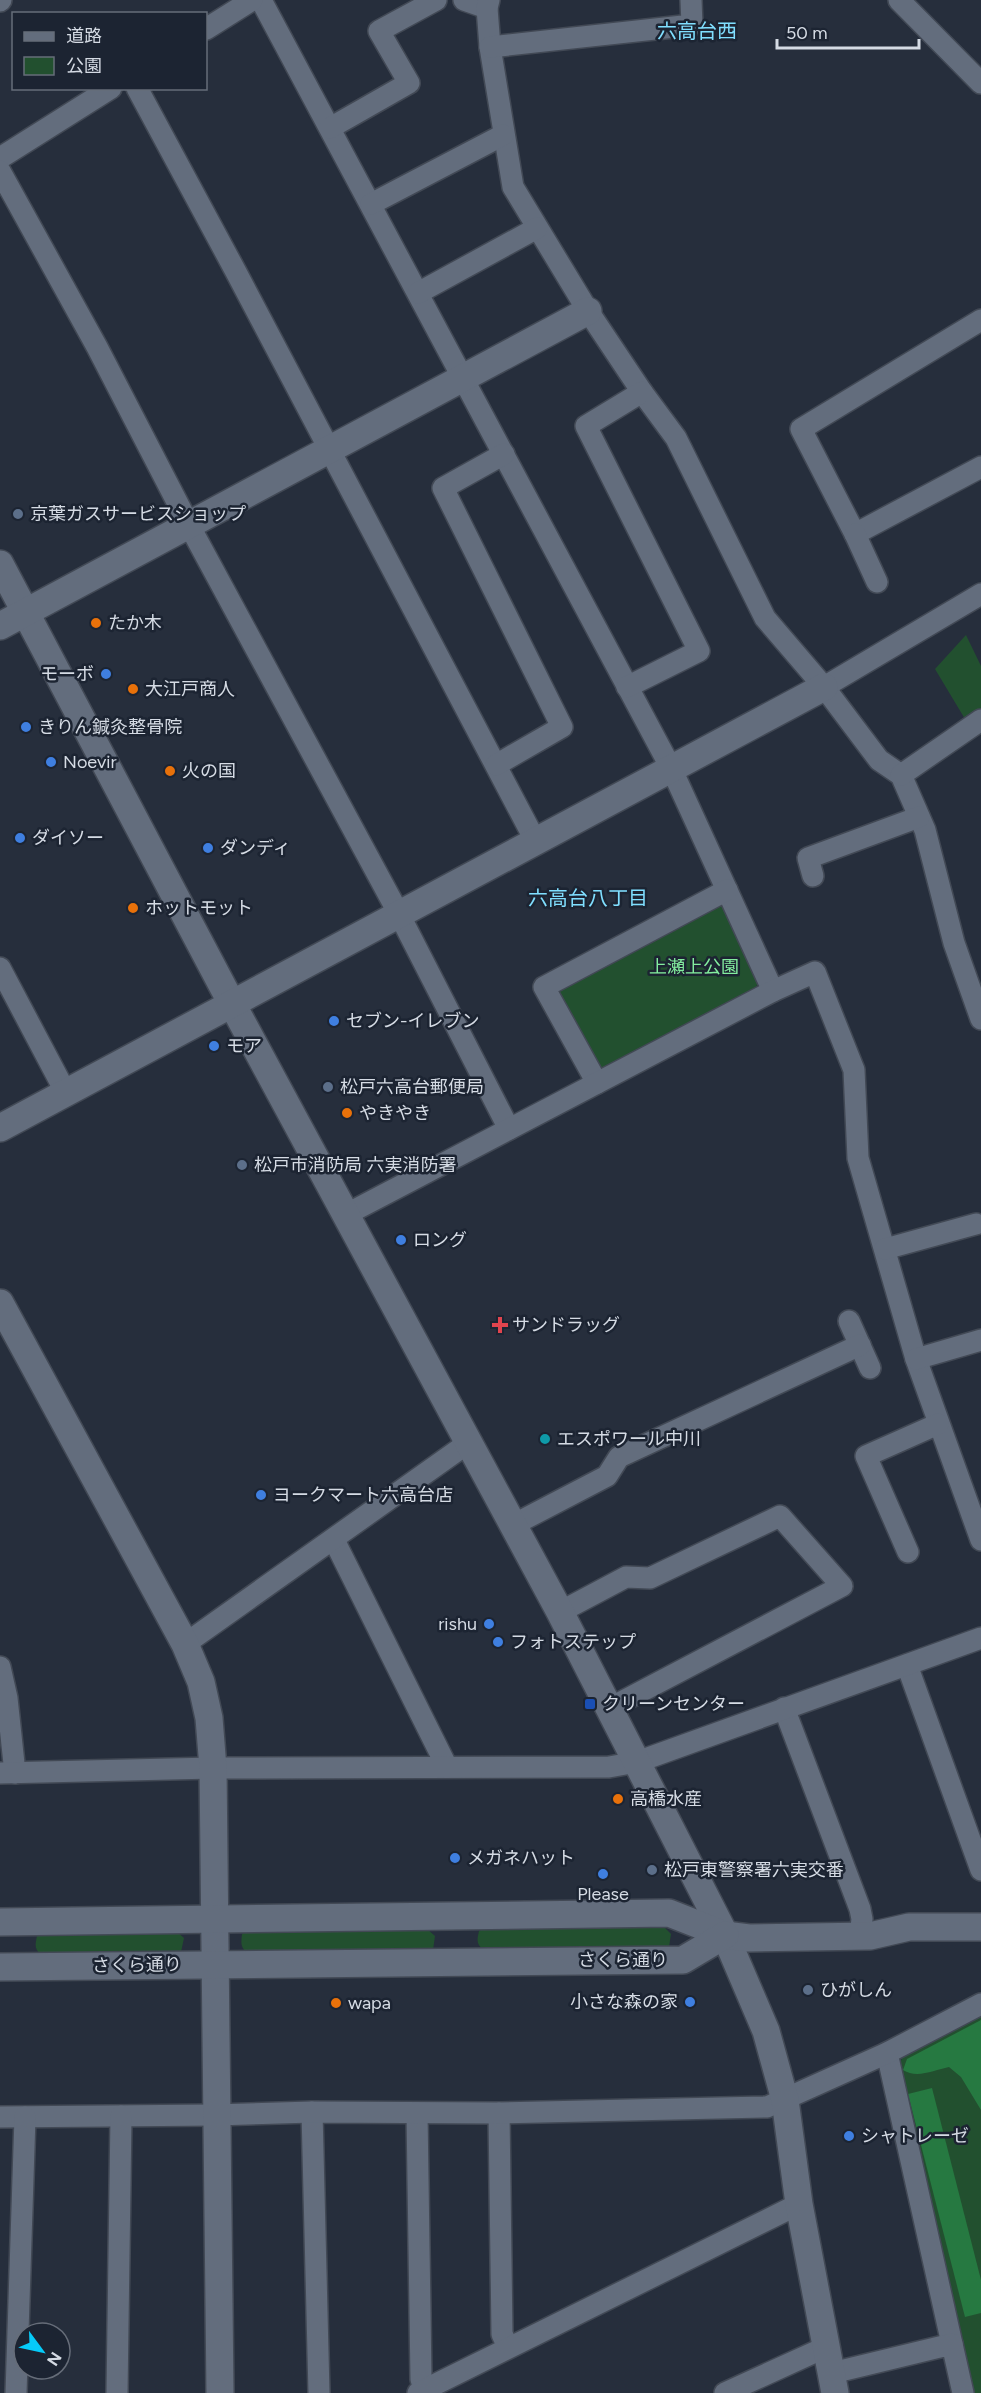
<svg xmlns="http://www.w3.org/2000/svg" width="981" height="2393" font-family="Figtree,'Noto Sans JP',sans-serif">
	<style>
		.green { fill: #22502f }
		.forest { fill: #267941 }
		.lines { fill: none; stroke-linecap: round; stroke-linejoin: round }
		.minor-casing { stroke: #424955; stroke-width: 24 }
		.tertiary-casing { stroke: #424955; stroke-width: 30 }
		.minor { stroke: #636d7d; stroke-width: 21 }
		.tertiary { stroke: #636d7d; stroke-width: 27 }
		.service-dot { fill: #5c6f8a; stroke: #1c2432; stroke-width: 2 }
		.food-dot { fill: #e8710a; stroke: #1c2432; stroke-width: 2 }
		.shop-dot { fill: #3f7fe0; stroke: #1c2432; stroke-width: 2 }
		.health-dot { fill: #e0444e; stroke: #1c2432; stroke-width: 2 }
		.culture-dot { fill: #0f9aa8; stroke: #1c2432; stroke-width: 2 }
		.transit-dot { fill: #1a4fb4; stroke: #1c2432; stroke-width: 2 }
		.labels { text-anchor: middle; dominant-baseline: central; stroke-width: 5; stroke-linejoin: round; paint-order: stroke }
		.poi-label { font-size: 18px; fill: #d5dbe4; stroke: #1c2432; text-anchor: start }
		.park-label { font-size: 18px; fill: #83ed9e; stroke: #1c2432 }
		.street-label { font-size: 18px; fill: #d5dbe4; stroke: #1c2432 }
		.neighbourhood-label { font-size: 20px; fill: #80dfff; stroke: #1c2432 }
	</style>
	<rect width="100%" height="100%" fill="#262e3c"/>
	<g class="green">
		<path d="M 966,635 L 981,666 L 981,708 L 965,719 L 935,669 Z"/>
		<path d="M 713,901 L 726,907 L 759,979 L 755,991 L 605,1070 L 596,1068 L 554,996 L 559,984 Z"/>
		<path d="M 663,1926 L 671,1934 L 669,1947 L 484,1950 C 476,1944 477,1940 479,1931 L 487,1927 Z"/>
		<path d="M 427,1929 L 435,1936 L 433,1950 L 249,1954 C 240,1948 241,1943 242,1934 L 251,1930 Z"/>
		<path d="M 176,1931 L 184,1938 L 181,1952 L 176,1955 L 43,1956 C 34,1950 35,1945 37,1936 L 45,1932 Z"/>
		<path d="M 981,2014 L 981,2393 L 974,2393 L 898,2067 L 904,2054 Z"/>
	</g>
	<g class="forest">
		<path d="M 981,2020 L 981,2110 L 961,2077 L 949,2067 C 934,2070 917,2079 903,2070 L 907,2059 Z"/>
		<path d="M 932,2088 L 981,2280 L 981,2313 L 965,2317 L 908,2094 Z"/>
	</g>
	<g class="lines">
		<defs>
			<g id="minor">
				<path d="M 261,0 L 672,770 L 773,991"/>
				<path d="M 464,0 L 487,8"/>
				<path d="M 489,0 L 487,8 L 490,47 L 513,187 L 588,311 L 642,392 L 676,438 L 765,618 L 824,687 L 879,760 L 901,775 L 925,830 L 954,943 L 981,1019"/>
				<path d="M 899,0 L 981,83"/>
				<path d="M 0,1 L 1,0"/>
				<path d="M 206,29 L 252,0"/>
				<path d="M 490,47 L 692,25 L 691,0"/>
				<path d="M 137,88 L 236,272 L 536,842"/>
				<path d="M 330,128 L 409,83 L 379,31 L 436,0"/>
				<path d="M 0,158 L 111,88"/>
				<path d="M 0,171 L 97,347 L 189,525 L 400,916 L 509,1129"/>
				<path d="M 371,204 L 503,135"/>
				<path d="M 418,293 L 537,228"/>
				<path d="M 981,320 L 801,429 L 855,534 L 981,467"/>
				<path d="M 855,534 L 877,582"/>
				<path d="M 627,687 L 699,651 L 586,426 L 642,392"/>
				<path d="M 824,687 L 981,594"/>
				<path d="M 496,765 L 562,727 L 443,488 L 504,454"/>
				<path d="M 901,775 L 981,720"/>
				<path d="M 813,876 L 808,858 L 919,817"/>
				<path d="M 0,968 L 66,1093"/>
				<path d="M 597,1083 L 544,987 L 727,890"/>
				<path d="M 347,1214 L 773,991 L 815,972 L 854,1070 L 858,1158 L 916,1359 L 981,1540"/>
				<path d="M 885,1249 L 976,1224"/>
				<path d="M 849,1321 L 870,1368"/>
				<path d="M 916,1359 L 981,1340"/>
				<path d="M 513,1525 L 607,1476 L 619,1457 L 860,1345"/>
				<path d="M 334,1540 L 447,1767"/>
				<path d="M 908,1552 L 866,1456 L 938,1424"/>
				<path d="M 560,1612 L 626,1577 L 650,1578 L 780,1516 L 842,1586 L 608,1709"/>
				<path d="M 185,1644 L 468,1443"/>
				<path d="M 907,1665 L 981,1870"/>
				<path d="M 0,1667 L 7,1698 L 15,1773"/>
				<path d="M 784,1708 L 860,1909 L 862,1919 L 860,1936"/>
				<path d="M 0,1773 L 213,1768 L 609,1767 L 637,1762 L 981,1638"/>
				<path d="M 887,2053 L 952,2344"/>
				<path d="M 312,2112 L 319,2393"/>
				<path d="M 417,2113 L 421,2379 L 424,2390"/>
				<path d="M 499,2113 L 502,2334 L 508,2347"/>
				<path d="M 0,2117 L 215,2115 L 312,2112 L 499,2113 L 767,2107 L 887,2053 L 981,2004"/>
				<path d="M 832,2373 L 952,2344 L 963,2393"/>
				<path d="M 16,2393 L 25,2117"/>
				<path d="M 117,2393 L 121,2116"/>
				<path d="M 418,2393 L 799,2204"/>
				<path d="M 725,2393 L 826,2347"/>
			</g>
			<g id="tertiary">
				<path d="M 0,564 L 223,987 L 560,1612 L 725,1935 L 766,2031 L 785,2100 L 799,2204 L 835,2393"/>
				<path d="M 0,626 L 588,311"/>
				<path d="M 0,1128 L 824,687"/>
				<path d="M 0,1303 L 185,1644 L 201,1682 L 209,1718 L 213,1768 L 220,2393"/>
				<path d="M 0,1922 L 669,1913 L 725,1935 L 749,1938 L 870,1936 L 909,1927 L 981,1927"/>
				<path d="M 0,1967 L 683,1960 L 725,1935"/>
			</g>
		</defs>
		<use href="#minor" class="minor-casing"/>
		<use href="#tertiary" class="tertiary-casing"/>
		<use href="#minor" class="minor"/>
		<use href="#tertiary" class="tertiary"/>
	</g>
	<g class="service-dot">
		<circle cx="18" cy="514" r="6"/>
		<circle cx="328" cy="1087" r="6"/>
		<circle cx="242" cy="1165" r="6"/>
		<circle cx="652" cy="1870" r="6"/>
		<circle cx="808" cy="1990" r="6"/>
	</g>
	<g class="food-dot">
		<circle cx="96" cy="623" r="6"/>
		<circle cx="133" cy="689" r="6"/>
		<circle cx="170" cy="771" r="6"/>
		<circle cx="133" cy="908" r="6"/>
		<circle cx="347" cy="1113" r="6"/>
		<circle cx="618" cy="1799" r="6"/>
		<circle cx="336" cy="2003" r="6"/>
	</g>
	<g class="shop-dot">
		<circle cx="106" cy="674" r="6"/>
		<circle cx="26" cy="727" r="6"/>
		<circle cx="51" cy="762" r="6"/>
		<circle cx="20" cy="838" r="6"/>
		<circle cx="208" cy="848" r="6"/>
		<circle cx="334" cy="1021" r="6"/>
		<circle cx="214" cy="1046" r="6"/>
		<circle cx="401" cy="1240" r="6"/>
		<circle cx="261" cy="1495" r="6"/>
		<circle cx="489" cy="1624" r="6"/>
		<circle cx="498" cy="1642" r="6"/>
		<circle cx="455" cy="1858" r="6"/>
		<circle cx="603" cy="1874" r="6"/>
		<circle cx="690" cy="2002" r="6"/>
		<circle cx="849" cy="2136" r="6"/>
	</g>
	<path class="health-dot" d="M497 1316h6v6h6v6h-6v6h-6v-6h-6v-6h6z"/>
	<circle class="culture-dot" cx="545" cy="1439" r="6"/>
	<rect class="transit-dot" x="584" y="1698" width="12" height="12" rx="3"/>
	<g class="labels">
		<g class="poi-label">
			<text x="30" y="514">京葉ガスサービスショップ</text>
			<text x="108" y="623">たか木</text>
			<text x="94" y="674" text-anchor="end">モーボ</text>
			<text x="145" y="689">大江戸商人</text>
			<text x="38" y="727">きりん鍼灸整骨院</text>
			<text x="63" y="762">Noevir</text>
			<text x="182" y="771">火の国</text>
			<text x="32" y="838">ダイソー</text>
			<text x="220" y="848">ダンディ</text>
			<text x="145" y="908">ホットモット</text>
			<text x="346" y="1021">セブン-イレブン</text>
			<text x="226" y="1046">モア</text>
			<text x="340" y="1087">松戸六高台郵便局</text>
			<text x="359" y="1113">やきやき</text>
			<text x="254" y="1165">松戸市消防局 六実消防署</text>
			<text x="413" y="1240">ロング</text>
			<text x="512" y="1325">サンドラッグ</text>
			<text x="557" y="1439">エスポワール中川</text>
			<text x="273" y="1495">ヨークマート六高台店</text>
			<text x="477" y="1624" text-anchor="end">rishu</text>
			<text x="510" y="1642">フォトステップ</text>
			<text x="602" y="1704">クリーンセンター</text>
			<text x="630" y="1799">高橋水産</text>
			<text x="467" y="1858">メガネハット</text>
			<text x="664" y="1870">松戸東警察署六実交番</text>
			<text x="603" y="1894" text-anchor="middle">Please</text>
			<text x="820" y="1990">ひがしん</text>
			<text x="678" y="2002" text-anchor="end">小さな森の家</text>
			<text x="348" y="2003">wapa</text>
			<text x="861" y="2136">シャトレーゼ</text>
		</g>
		<g class="park-label">
			<text x="694" y="967">上瀬上公園</text>
		</g>
		<g class="street-label">
			<text x="623" y="1960">さくら通り</text>
			<text transform="translate(137 1965) rotate(-1)">さくら通り</text>
		</g>
		<g class="neighbourhood-label">
			<text x="697" y="31">六高台西</text>
			<text x="588" y="898">六高台八丁目</text>
		</g>
	</g>
	<rect x="12" y="12" width="195" height="78" fill="#1c2432" stroke="#666d79" stroke-width="1.5"/>
	<rect x="24" y="32" width="30" height="9" fill="#636d7d" stroke="#666d79" stroke-width="1.5"/>
	<text x="66" y="42" font-size="18" fill="#d5dbe4">道路</text>
	<rect x="24" y="57" width="30" height="18" fill="#22502f" stroke="#666d79" stroke-width="1.5"/>
	<text x="66" y="72" font-size="18" fill="#d5dbe4">公園</text>
	<g transform="translate(42 2351) rotate(123)"><circle r="28" fill="#1c2432" stroke="#666d79" stroke-width="1.5"/>
	<path d="M0-4.5L10 22L0 15L-10 22Z" fill="#06cbf9"/>
	<text y="-9" font-size="16" font-weight="bold" text-anchor="middle" fill="#d5dbe4">N</text>
	</g>
	<path d="M777 39v9h142v-9" fill="none" stroke="#d5dbe4" stroke-width="3"/>
	<text x="786" y="39" font-size="18" fill="#d5dbe4" stroke="#1c2432" stroke-width="4.5" paint-order="stroke">50 m</text>
</svg>
